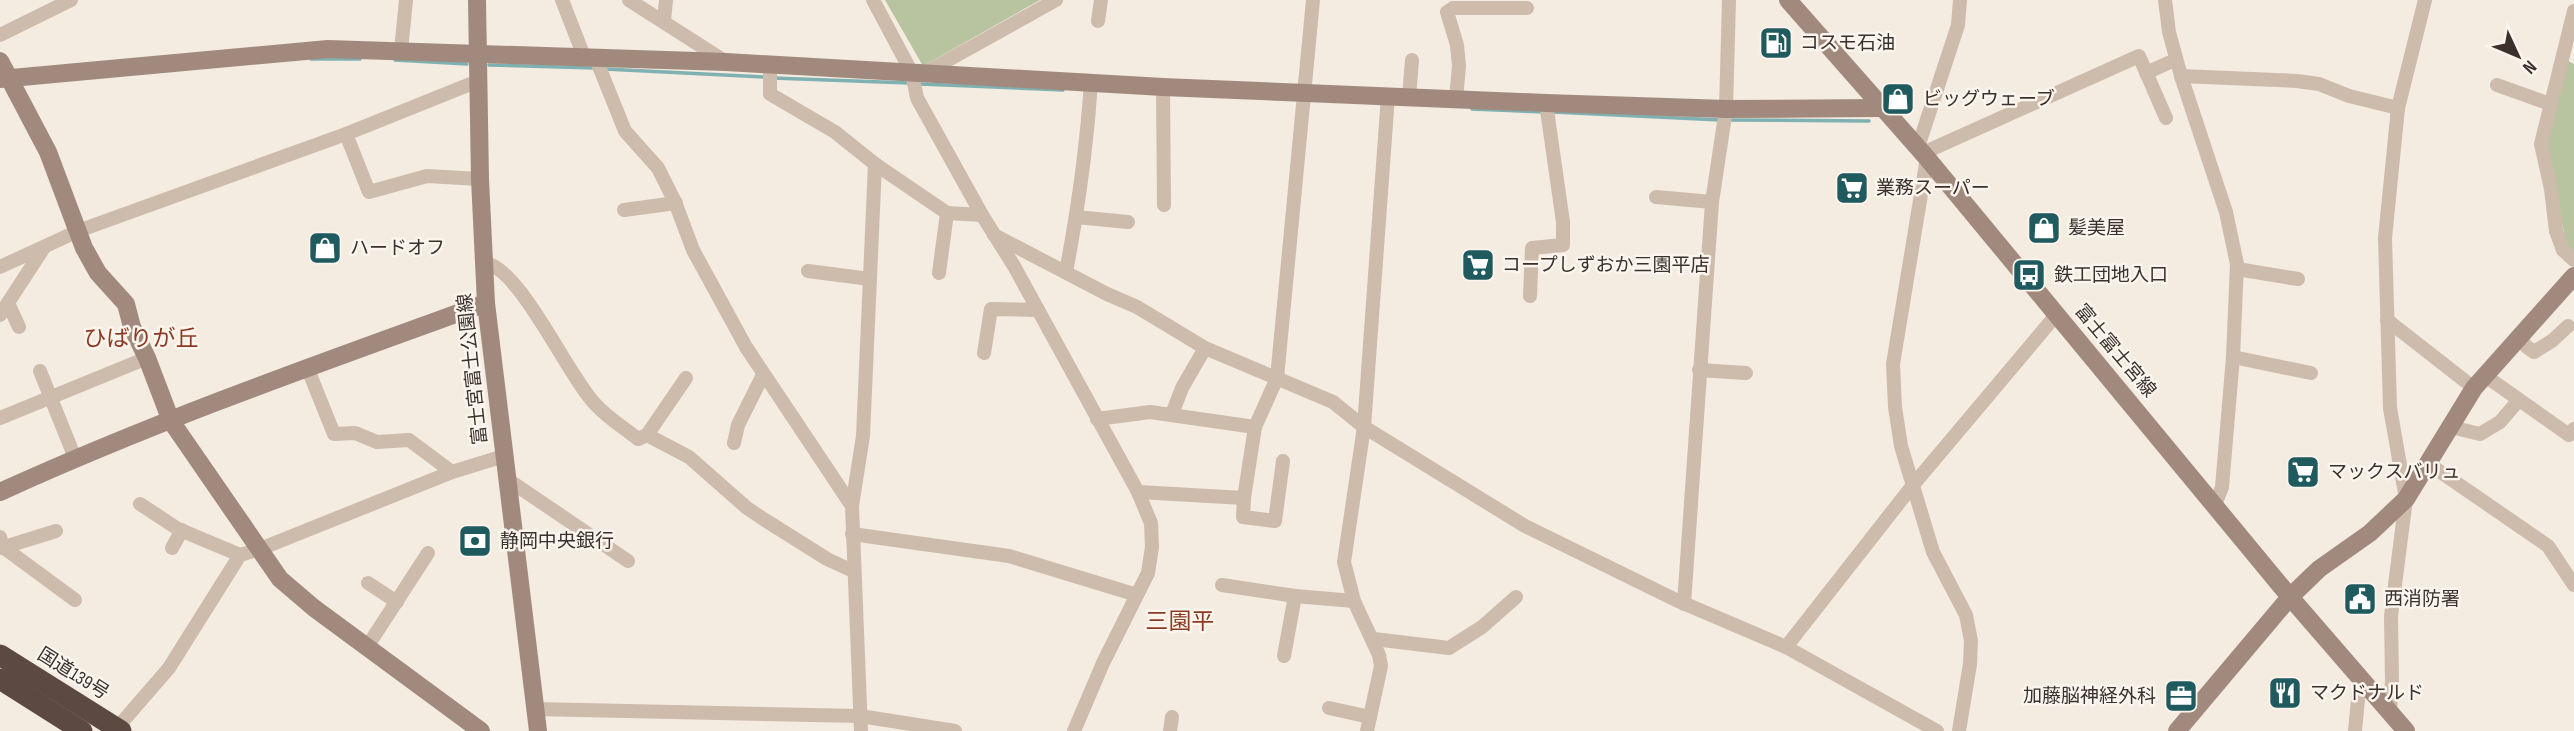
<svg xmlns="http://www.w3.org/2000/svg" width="2574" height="731" font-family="'Sofia Sans Condensed','Noto Sans JP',sans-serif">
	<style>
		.green { fill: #b8c4a0 }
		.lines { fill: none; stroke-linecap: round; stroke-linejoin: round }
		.stream { stroke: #7fb0b2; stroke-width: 3.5 }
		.street { stroke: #cdbbac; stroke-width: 14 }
		.secondary { stroke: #a18a7d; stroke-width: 18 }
		.highway { stroke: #5c4a42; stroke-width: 21 }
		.labels { text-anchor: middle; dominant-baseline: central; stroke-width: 5; stroke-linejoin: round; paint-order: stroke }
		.poi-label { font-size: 19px; fill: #3b302b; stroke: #fbf5ee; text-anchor: start }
		.street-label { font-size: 19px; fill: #3b302b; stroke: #fbf5ee }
		.quarter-label { font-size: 23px; fill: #8c3b22; stroke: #fbf5ee }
	</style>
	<rect width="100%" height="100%" fill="#f4ebe1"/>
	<g class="green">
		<path d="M 885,0 L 1040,0 L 923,66 Z"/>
		<path d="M 2568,61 L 2574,64 L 2574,254 L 2567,247 L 2545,144 Z"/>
	</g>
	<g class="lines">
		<g class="stream">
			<path d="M 311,59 L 360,59"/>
			<path d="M 395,60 L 467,64"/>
			<path d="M 489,65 L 594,68"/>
			<path d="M 605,69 L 765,77"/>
			<path d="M 773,78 L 909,83"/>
			<path d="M 920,84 L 1063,90"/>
			<path d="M 1472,109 L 1545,112"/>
			<path d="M 1553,112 L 1720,120"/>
			<path d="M 1728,120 L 1869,121"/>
		</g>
		<g class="street">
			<path d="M 562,0 L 585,59"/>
			<path d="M 629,0 L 726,62"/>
			<path d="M 873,0 L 912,73 L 917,98 L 982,215 L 1014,266 L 1138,492 L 1151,523 L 1152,547 L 1148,573 L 1103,663 L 1074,731"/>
			<path d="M 2165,0 L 2169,32 L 2181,76 L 2226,212 L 2237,264 L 2233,357 L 2222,487 L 2215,505"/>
			<path d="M 2574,11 L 2541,144 L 2551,189 L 2556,231 L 2563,250 L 2574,260"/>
			<path d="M 664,21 L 666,0"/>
			<path d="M 1098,21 L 1101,0"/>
			<path d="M 0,35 L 71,0"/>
			<path d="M 401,51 L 406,0"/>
			<path d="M 596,59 L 625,131 L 658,168 L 675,202 L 693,250 L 746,347 L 852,506 L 861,731"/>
			<path d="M 770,66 L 770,94 L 835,132 L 875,164 L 947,213 L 982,215"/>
			<path d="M 2146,73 L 2168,63"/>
			<path d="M 923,74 L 1056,0"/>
			<path d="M 2181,76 L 2297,81 L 2319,84 L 2349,96 L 2398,108"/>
			<path d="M 2497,85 L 2550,104"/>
			<path d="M 1163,87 L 1164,205"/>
			<path d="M 1409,97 L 1412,60"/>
			<path d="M 1456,99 L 1459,66 L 1457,45 L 1447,12 L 1453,8 L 1527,8"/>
			<path d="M 346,134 L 369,192 L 427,176 L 480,179"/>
			<path d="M 1918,147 L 1958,25 L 1960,0"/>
			<path d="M 1923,153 L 2139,56 L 2166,118"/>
			<path d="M 1927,158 L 1893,364 L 1895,407 L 1901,446 L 1933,552 L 1966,615 L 1971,641 L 1970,664 L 1959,731"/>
			<path d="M 1656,197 L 1712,202"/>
			<path d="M 624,210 L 676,203"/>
			<path d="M 1076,217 L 1128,222"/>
			<path d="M 994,235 L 1107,294 L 1137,307 L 1205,348 L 1333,402 L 1364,427 L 1525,526 L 1676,600 L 1786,647 L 1937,731"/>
			<path d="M 484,263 C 519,265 568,377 596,405 C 608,418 624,428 638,439 L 647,435 L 689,457 L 747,508 L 765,520 L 827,559 L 853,571"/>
			<path d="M 0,267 L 78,231 L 346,134 L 478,81"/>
			<path d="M 2237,269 L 2298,279"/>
			<path d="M 808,271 L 870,279"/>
			<path d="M 1066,272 C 1078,209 1087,145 1091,81"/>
			<path d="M 939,273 L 947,213"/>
			<path d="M 1530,296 L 1532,248 L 1563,245 L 1563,222 L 1546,103"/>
			<path d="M 8,303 L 19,327"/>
			<path d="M 0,315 L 43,249"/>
			<path d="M 2387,320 L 2474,388"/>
			<path d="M 2518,337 L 2527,347 L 2534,352 L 2553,340 L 2568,326"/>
			<path d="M 984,353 L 991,309 L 1038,310"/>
			<path d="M 2233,357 L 2311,373"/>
			<path d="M 307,367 L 334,434 L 355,433 L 377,442 L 409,440 L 452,472"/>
			<path d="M 1699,370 L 1746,373"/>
			<path d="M 40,371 L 75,458"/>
			<path d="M 2484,375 L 2569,435 L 2574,429"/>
			<path d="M 1172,414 L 1182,388 L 1205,348"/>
			<path d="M 0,418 L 147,358"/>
			<path d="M 1097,419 L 1150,412 L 1255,427 L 1277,378 L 1313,0"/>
			<path d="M 1255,427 L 1244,498 L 1243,517 L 1275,521 L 1283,461"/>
			<path d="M 2451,427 L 2480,434 L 2500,422 L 2518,401"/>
			<path d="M 647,435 L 686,378"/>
			<path d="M 734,443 L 738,425 L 763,375"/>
			<path d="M 2429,464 L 2548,546 L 2574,585"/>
			<path d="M 507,479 L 628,561"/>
			<path d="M 1138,492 L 1244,498"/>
			<path d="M 140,504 L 178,529 L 240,555"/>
			<path d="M 852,506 L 863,436 L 875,164"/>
			<path d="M 852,534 L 1009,556 L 1137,595"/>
			<path d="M 0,537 L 3,547 L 75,600"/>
			<path d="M 1,548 L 56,531"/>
			<path d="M 172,548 L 182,530"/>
			<path d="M 368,583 L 397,602"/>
			<path d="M 1222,585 L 1295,596 L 1354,601"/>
			<path d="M 1684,604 L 1712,202 L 1726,109 L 1729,0"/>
			<path d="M 1374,639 L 1449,648 L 1482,627 L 1516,597"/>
			<path d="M 367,647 L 428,553"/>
			<path d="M 1786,647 L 1913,485 L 2057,314"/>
			<path d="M 1284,656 L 1295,596"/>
			<path d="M 1329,708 L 1370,717"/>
			<path d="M 535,709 L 860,716 L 955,731"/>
			<path d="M 2390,711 L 2392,681 L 2391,616 L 2406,499 L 2390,408 L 2385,238 L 2398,108 L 2425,0"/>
			<path d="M 117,728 L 169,668 L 240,555 L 260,549 L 452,472 L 504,456"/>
			<path d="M 1170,731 L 1172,717"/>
			<path d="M 1367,731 L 1381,666 L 1379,655 L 1354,601 L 1344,562 L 1364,427 L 1388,96"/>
			<path d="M 2355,731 L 2360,678"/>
		</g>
		<g class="secondary">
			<path d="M 477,0 L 480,179 L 486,303 L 538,731"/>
			<path d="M 1788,0 L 1927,158 L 2290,597 L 2406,731"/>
			<path d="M 0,61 L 48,152 L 84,248 L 98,273 L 126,304 L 132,327 L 147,358 L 171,421 L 280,579 L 314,608 L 481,731"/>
			<path d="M 0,79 L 328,49 L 726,62 L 1163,87 L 1546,103 L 1726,109 L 1882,108"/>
			<path d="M 0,492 C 158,420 323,362 486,303"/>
			<path d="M 2177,731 L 2290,597 L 2319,569 L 2370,533 L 2406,499 L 2474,388 L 2574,276"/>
		</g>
		<g class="highway">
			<path d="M 0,655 L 121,731"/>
			<path d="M 0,679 L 82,731"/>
		</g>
	</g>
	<defs>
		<symbol id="fuel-square" viewBox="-11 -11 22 22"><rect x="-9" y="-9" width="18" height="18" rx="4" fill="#1f5a5e" stroke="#fbf5ee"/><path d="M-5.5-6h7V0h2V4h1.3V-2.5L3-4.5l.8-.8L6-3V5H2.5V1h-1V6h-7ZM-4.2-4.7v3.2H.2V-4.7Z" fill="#fff"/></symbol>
		<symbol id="shop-square" viewBox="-11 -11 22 22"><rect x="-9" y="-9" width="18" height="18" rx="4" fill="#1f5a5e" stroke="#fbf5ee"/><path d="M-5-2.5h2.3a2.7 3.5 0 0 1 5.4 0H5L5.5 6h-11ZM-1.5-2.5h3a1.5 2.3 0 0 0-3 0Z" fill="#fff"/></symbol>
		<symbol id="supermarket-square" viewBox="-11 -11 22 22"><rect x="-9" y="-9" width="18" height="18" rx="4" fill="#1f5a5e" stroke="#fbf5ee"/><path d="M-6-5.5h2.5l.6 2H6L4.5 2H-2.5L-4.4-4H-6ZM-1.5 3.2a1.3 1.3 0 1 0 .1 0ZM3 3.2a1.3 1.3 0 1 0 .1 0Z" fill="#fff"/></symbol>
		<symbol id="bus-square" viewBox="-11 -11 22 22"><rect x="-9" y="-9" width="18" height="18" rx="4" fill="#1f5a5e" stroke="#fbf5ee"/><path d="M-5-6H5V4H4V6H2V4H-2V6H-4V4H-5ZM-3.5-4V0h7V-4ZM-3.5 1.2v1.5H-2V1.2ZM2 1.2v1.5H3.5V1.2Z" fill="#fff"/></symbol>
		<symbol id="bank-square" viewBox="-11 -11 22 22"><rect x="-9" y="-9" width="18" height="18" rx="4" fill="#1f5a5e" stroke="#fbf5ee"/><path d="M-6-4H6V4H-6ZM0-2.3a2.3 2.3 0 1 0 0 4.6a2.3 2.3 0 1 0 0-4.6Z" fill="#fff"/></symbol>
		<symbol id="civic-square" viewBox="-11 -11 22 22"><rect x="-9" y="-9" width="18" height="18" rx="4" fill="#1f5a5e" stroke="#fbf5ee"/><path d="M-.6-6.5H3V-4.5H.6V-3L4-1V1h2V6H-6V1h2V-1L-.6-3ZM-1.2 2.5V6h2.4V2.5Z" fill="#fff"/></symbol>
		<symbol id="restaurant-square" viewBox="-11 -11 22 22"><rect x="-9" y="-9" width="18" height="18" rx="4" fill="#1f5a5e" stroke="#fbf5ee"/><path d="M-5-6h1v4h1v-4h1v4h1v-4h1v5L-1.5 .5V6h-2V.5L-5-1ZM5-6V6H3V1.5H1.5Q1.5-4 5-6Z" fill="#fff"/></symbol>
		<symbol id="office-square" viewBox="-11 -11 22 22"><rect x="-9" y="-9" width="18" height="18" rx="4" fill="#1f5a5e" stroke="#fbf5ee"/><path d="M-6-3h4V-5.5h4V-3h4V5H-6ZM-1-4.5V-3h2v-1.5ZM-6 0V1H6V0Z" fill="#fff"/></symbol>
	</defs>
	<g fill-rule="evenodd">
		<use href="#fuel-square" x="1757" y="24" width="38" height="38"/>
		<use href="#shop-square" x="1879" y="80" width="38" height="38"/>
		<use href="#supermarket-square" x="1833" y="169" width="38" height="38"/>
		<use href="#shop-square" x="2025" y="209" width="38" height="38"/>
		<use href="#shop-square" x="306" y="229" width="38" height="38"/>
		<use href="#supermarket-square" x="1459" y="246" width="38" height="38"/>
		<use href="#bus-square" x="2010" y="256" width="38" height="38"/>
		<use href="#supermarket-square" x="2284" y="453" width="38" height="38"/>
		<use href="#bank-square" x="456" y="522" width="38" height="38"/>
		<use href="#civic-square" x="2341" y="580" width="38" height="38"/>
		<use href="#restaurant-square" x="2266" y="674" width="38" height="38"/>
		<use href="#office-square" x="2162" y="677" width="38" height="38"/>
	</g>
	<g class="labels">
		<g class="poi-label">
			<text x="1800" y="43">コスモ石油</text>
			<text x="1923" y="99">ビッグウェーブ</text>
			<text x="1876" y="188">業務スーパー</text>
			<text x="2068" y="228">髪美屋</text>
			<text x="350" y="248">ハードオフ</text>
			<text x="1502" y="265">コープしずおか三園平店</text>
			<text x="2054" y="275">鉄工団地入口</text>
			<text x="2328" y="472">マックスバリュ</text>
			<text x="500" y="541">静岡中央銀行</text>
			<text x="2384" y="599">西消防署</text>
			<text x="2310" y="693">マクドナルド</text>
			<text x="2156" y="696" text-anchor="end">加藤脳神経外科</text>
		</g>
		<g class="street-label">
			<text transform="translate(2115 351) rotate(50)">富士富士宮線</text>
			<text transform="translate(473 369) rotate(-96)">富士宮富士公園線</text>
			<text transform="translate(73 674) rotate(32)">国道139号</text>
		</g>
		<g class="quarter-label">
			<text x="141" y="339">ひばりが丘</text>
			<text x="1180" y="622">三園平</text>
		</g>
	</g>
	<g transform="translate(2518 56) rotate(134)" stroke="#fbf5ee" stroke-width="5" paint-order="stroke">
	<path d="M0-5L12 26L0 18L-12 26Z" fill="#3b302b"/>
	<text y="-10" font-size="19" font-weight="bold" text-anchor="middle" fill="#3b302b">N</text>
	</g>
</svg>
